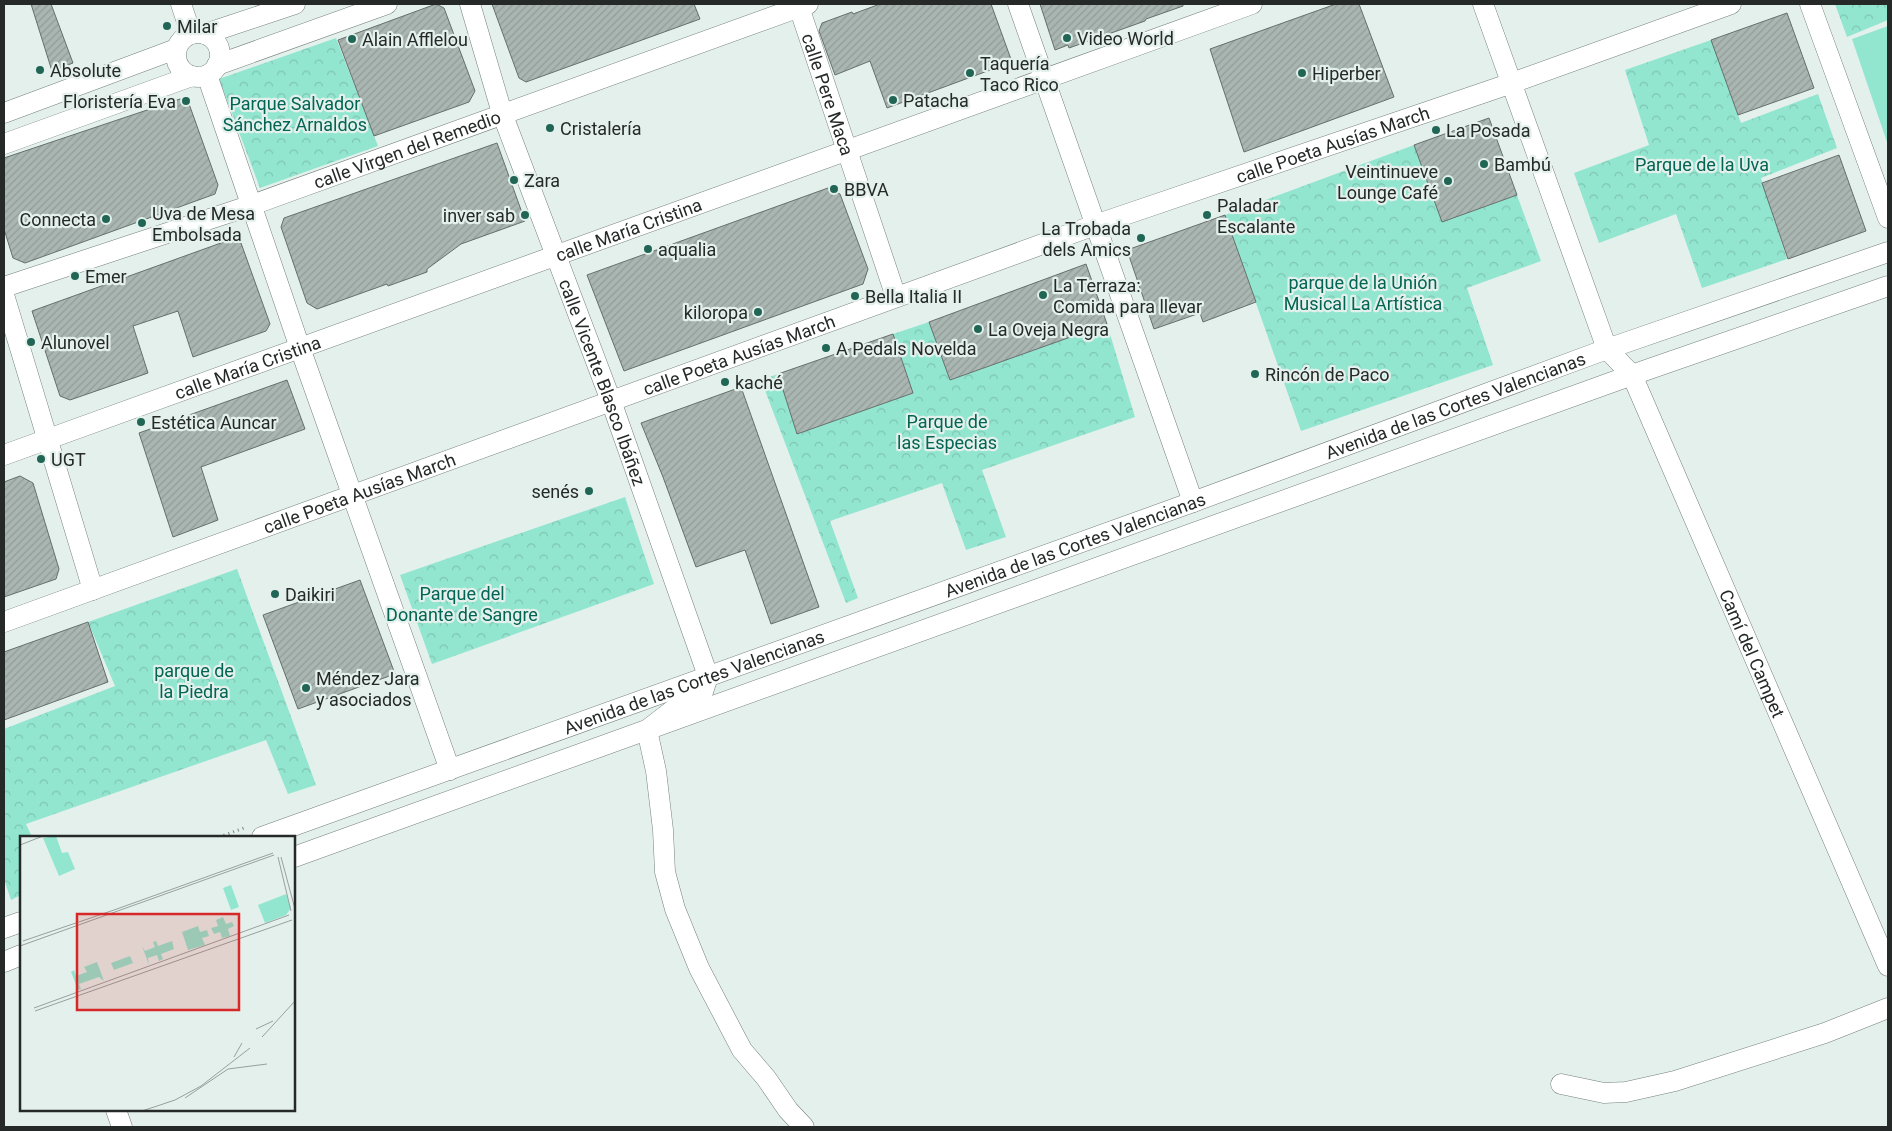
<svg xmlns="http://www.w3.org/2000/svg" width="1892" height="1131" font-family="Roboto,sans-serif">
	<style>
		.park { fill: url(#park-crowns) }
		.pitch { fill: #92e6cf }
		.building { fill: url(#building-hatch); stroke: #65706c }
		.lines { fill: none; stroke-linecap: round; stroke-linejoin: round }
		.minor-casing { stroke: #75817d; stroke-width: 21 }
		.path { stroke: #7d8583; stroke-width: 3; stroke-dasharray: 1 4; stroke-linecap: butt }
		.minor { stroke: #fff; stroke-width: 20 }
		.poi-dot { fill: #216555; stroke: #e4f0ec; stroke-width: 2 }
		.labels { text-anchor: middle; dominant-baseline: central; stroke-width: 4.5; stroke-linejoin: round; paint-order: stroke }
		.poi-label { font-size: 18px; fill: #252928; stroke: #e4f0ec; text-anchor: start }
		.street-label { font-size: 18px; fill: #252928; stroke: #e4f0ec }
		.park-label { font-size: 18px; fill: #026553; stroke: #e4f0ec }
		.inset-road { fill: none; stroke: #98a09e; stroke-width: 1 }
		.view { fill: #d62828; fill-opacity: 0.15; stroke: #d62828; stroke-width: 2.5 }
		.inset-edge { fill: none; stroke: #252928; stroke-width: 2.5 }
	</style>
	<defs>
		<pattern id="park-crowns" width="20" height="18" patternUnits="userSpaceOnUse" patternTransform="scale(1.25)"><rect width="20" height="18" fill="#92e6cf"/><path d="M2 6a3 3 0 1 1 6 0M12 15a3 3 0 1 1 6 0" fill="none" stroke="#7ec5b2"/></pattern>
		<pattern id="building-hatch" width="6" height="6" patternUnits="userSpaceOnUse" patternTransform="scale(1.25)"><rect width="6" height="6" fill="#aab6b2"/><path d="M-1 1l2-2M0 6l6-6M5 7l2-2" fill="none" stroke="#929c99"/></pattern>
	</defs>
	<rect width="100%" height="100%" fill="#e4f0ec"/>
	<g class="park">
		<path d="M 1835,4 L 1888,4 L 1888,20 L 1847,37 Z"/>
		<path d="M 336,38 L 378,146 L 260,188 L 219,79 Z"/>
		<path d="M 1711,40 L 1741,123 L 1818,94 L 1837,148 L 1761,178 L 1787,259 L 1702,288 L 1676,214 L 1599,243 L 1574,173 L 1649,145 L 1625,70 Z"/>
		<path d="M 1414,145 L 1442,222 L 1517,195 L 1541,261 L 1467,288 L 1493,365 L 1301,431 L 1225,215 Z"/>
		<path d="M 929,322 L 950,380 L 1107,324 L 1135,417 L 982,470 L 1006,537 L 966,550 L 942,483 L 830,521 L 858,598 L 846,603 L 761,380 L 778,374 L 797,434 L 913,393 L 893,334 Z"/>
		<path d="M 625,497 L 654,584 L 432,664 L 400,575 Z"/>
		<path d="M 237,569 L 316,785 L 288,794 L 266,740 L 26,824 L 32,837 L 21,837 L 21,895 L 11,900 L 4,879 L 4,729 L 115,686 L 88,622 Z"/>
	</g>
	<path class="pitch" d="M 1888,26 L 1888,145 L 1852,39 Z"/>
	<g class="building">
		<path d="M 31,4 L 51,4 L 73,63 L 52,71 Z"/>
		<path d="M 436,4 L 444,8 L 475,91 L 469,102 L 374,136 L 338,40 Z"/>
		<path d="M 492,4 L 694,4 L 700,19 L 526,82 L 519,78 Z"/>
		<path d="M 880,4 L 991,4 L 1012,62 L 887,108 L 870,61 L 835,75 L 819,31 L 822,23 L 852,12 L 853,14 Z"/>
		<path d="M 1040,4 L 1183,4 L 1183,6 L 1146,19 L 1145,21 L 1069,48 L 1068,45 L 1055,50 Z"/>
		<path d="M 1336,4 L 1359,4 L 1394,97 L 1244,152 L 1210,49 Z"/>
		<path d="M 1787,13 L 1814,88 L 1738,115 L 1711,40 Z"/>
		<path d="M 180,99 L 188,101 L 218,185 L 215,194 L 25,263 L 13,258 L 4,229 L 4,158 Z"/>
		<path d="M 1489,118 L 1517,195 L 1442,222 L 1414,145 Z"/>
		<path d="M 497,143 L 525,221 L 461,244 L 427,269 L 427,272 L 388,286 L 387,284 L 317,309 L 307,303 L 281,227 L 284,218 Z"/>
		<path d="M 1839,155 L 1866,231 L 1788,259 L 1762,183 Z"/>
		<path d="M 828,188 L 840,194 L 868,269 L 863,284 L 624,371 L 587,275 Z"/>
		<path d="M 1225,215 L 1256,302 L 1203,322 L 1200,313 L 1154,329 L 1127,250 Z"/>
		<path d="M 232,239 L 241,243 L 270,324 L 266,331 L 193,357 L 178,311 L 133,326 L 148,373 L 70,400 L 60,396 L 32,311 Z"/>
		<path d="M 1086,264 L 1107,324 L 950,380 L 929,322 Z"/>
		<path d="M 893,334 L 913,393 L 797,434 L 778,374 Z"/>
		<path d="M 287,380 L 305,429 L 201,467 L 218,520 L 173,537 L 139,433 Z"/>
		<path d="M 741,387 L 819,607 L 771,624 L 745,550 L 696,567 L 663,477 L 641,423 Z"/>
		<path d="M 20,476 L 33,483 L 59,569 L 56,579 L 4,597 L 4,482 Z"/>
		<path d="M 360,580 L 395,674 L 298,709 L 263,615 Z"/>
		<path d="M 88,622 L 108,682 L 4,720 L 4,652 Z"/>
	</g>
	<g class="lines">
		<defs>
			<g id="minor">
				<path d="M 181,4 L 191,34"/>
				<path id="s1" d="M 470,4 L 502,113 L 611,401 L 708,676 L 702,695 L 673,710 L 647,730 L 656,771 L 663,830 L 665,872 L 675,909 L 699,968 L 742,1050 L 766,1078 L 788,1110 L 804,1127"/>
				<path d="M 1018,4 L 1193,502"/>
				<path id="s2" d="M 1483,4 L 1607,349 L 1632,375 L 1888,966"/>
				<path d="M 1810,4 L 1888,218"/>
				<path id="s3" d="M 799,7 L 896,297"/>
				<circle cx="198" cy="55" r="22"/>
				<path d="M 205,34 L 295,4"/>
				<path d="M 217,65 L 387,4"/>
				<path d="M 207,75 L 300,348 L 450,770"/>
				<path d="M 4,113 L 176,49"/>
				<path d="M 4,144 L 192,76"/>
				<path id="s4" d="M 4,287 L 252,205 L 808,4"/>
				<path d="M 4,295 L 93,590"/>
				<path id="s5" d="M 4,455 L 1252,4"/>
				<path id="s6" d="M 4,622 L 1095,225 L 1512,83 L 1731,4"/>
				<path id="s7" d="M 262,837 L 1193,502 L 1607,349 L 1888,252"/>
				<path d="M 294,857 L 1632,375 L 1888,286"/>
				<path d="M 4,928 L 21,922"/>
				<path d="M 4,962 L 21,955"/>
				<path d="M 1561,1084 L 1604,1093 L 1626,1092 L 1675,1081 L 1825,1033 L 1888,1008"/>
				<path d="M 116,1110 L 122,1127"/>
			</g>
		</defs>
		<use href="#minor" class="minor-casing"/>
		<path class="path" d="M 219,837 L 244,828"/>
		<use href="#minor" class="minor"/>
	</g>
	<g class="poi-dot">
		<circle cx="167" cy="26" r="5"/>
		<circle cx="1067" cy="38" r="5"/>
		<circle cx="352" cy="39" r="5"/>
		<circle cx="40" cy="70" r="5"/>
		<circle cx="970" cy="73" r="5"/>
		<circle cx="1302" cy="73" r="5"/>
		<circle cx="893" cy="100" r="5"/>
		<circle cx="186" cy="101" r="5"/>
		<circle cx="550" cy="128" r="5"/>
		<circle cx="1436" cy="130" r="5"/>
		<circle cx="1484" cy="164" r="5"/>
		<circle cx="514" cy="180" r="5"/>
		<circle cx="1448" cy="181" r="5"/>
		<circle cx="834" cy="189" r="5"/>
		<circle cx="525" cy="215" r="5"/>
		<circle cx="1207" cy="215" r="5"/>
		<circle cx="106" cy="219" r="5"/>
		<circle cx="142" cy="223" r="5"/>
		<circle cx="1141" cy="238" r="5"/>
		<circle cx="648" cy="249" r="5"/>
		<circle cx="75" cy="276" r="5"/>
		<circle cx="1043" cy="295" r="5"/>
		<circle cx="855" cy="296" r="5"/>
		<circle cx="758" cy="312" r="5"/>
		<circle cx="978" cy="329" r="5"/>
		<circle cx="31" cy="342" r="5"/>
		<circle cx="826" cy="348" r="5"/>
		<circle cx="1255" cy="374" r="5"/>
		<circle cx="725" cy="382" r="5"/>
		<circle cx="141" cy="422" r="5"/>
		<circle cx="41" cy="459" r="5"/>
		<circle cx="589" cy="491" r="5"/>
		<circle cx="275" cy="594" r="5"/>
		<circle cx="306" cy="688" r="5"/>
	</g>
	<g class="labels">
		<g class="poi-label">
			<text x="177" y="26">Milar</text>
			<text x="1077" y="38">Video World</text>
			<text x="362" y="39">Alain Afflelou</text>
			<text x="980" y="63">Taquería<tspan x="980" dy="21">Taco Rico</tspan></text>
			<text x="50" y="70">Absolute</text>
			<text x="1312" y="73">Hiperber</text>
			<text x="903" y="100">Patacha</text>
			<text x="176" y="101" text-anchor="end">Floristería Eva</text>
			<text x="560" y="128">Cristalería</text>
			<text x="1446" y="130">La Posada</text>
			<text x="1494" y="164">Bambú</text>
			<text x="1438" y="171" text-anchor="end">Veintinueve<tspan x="1438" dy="21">Lounge Café</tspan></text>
			<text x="524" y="180">Zara</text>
			<text x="844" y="189">BBVA</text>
			<text x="1217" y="205">Paladar<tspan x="1217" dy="21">Escalante</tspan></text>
			<text x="152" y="213">Uva de Mesa<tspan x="152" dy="21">Embolsada</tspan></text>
			<text x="515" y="215" text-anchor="end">inver sab</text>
			<text x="96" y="219" text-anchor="end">Connecta</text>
			<text x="1131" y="228" text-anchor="end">La Trobada<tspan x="1131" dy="21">dels Amics</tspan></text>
			<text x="658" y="249">aqualia</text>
			<text x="85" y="276">Emer</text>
			<text x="1053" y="285">La Terraza:<tspan x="1053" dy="21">Comida para llevar</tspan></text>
			<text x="865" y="296">Bella Italia II</text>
			<text x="748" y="312" text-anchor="end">kiloropa</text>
			<text x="988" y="329">La Oveja Negra</text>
			<text x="41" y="342">Alunovel</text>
			<text x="836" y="348">A Pedals Novelda</text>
			<text x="1265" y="374">Rincón de Paco</text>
			<text x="735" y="382">kaché</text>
			<text x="151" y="422">Estética Auncar</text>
			<text x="51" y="459">UGT</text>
			<text x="579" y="491" text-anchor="end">senés</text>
			<text x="285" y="594">Daikiri</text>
			<text x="316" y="678">Méndez Jara<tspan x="316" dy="21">y asociados</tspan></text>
		</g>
		<g class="street-label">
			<text stroke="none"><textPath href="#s3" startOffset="92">calle Pere Maca</textPath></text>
			<text stroke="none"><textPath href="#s6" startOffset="1412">calle Poeta Ausías March</textPath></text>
			<text stroke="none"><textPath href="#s4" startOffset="426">calle Virgen del Remedio</textPath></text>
			<text stroke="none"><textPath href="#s5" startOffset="664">calle María Cristina</textPath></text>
			<text stroke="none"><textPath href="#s6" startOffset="782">calle Poeta Ausías March</textPath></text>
			<text stroke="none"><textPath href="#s5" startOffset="259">calle María Cristina</textPath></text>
			<text stroke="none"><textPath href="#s1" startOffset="401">calle Vicente Blasco Ibáñez</textPath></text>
			<text stroke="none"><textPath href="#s7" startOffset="1269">Avenida de las Cortes Valencianas</textPath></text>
			<text stroke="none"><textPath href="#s6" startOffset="378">calle Poeta Ausías March</textPath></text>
			<text stroke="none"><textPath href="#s7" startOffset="864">Avenida de las Cortes Valencianas</textPath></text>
			<text stroke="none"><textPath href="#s2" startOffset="706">Camí del Campet</textPath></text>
			<text stroke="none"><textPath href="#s7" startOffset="459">Avenida de las Cortes Valencianas</textPath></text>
		</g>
		<g class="park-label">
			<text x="295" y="103">Parque Salvador<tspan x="295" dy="21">Sánchez Arnaldos</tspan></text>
			<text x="1702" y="164">Parque de la Uva</text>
			<text x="1363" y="282">parque de la Unión<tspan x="1363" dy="21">Musical La Artística</tspan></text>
			<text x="947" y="421">Parque de<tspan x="947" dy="21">las Especias</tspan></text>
			<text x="462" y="593">Parque del<tspan x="462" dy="21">Donante de Sangre</tspan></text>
			<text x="194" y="670">parque de<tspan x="194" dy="21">la Piedra</tspan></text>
		</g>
	</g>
	<g transform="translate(20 836)">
		<rect width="275" height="275" fill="#e4f0ec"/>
		<path d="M 36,0 L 42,17 L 48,16 L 55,33 L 39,40 L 23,2 ZM 211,49 L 219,71 L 211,74 L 203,52 ZM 203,81 L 206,88 L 212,86 L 214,90 L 208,93 L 210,100 L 202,102 L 200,96 L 194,98 L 191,92 L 198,90 L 196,84 ZM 178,90 L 180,96 L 187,94 L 189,100 L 182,102 L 185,109 L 168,114 L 162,96 ZM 136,105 L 138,110 L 152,105 L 154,113 L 141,118 L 143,123 L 139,125 L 137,119 L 128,122 L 129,129 L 122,110 L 125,115 L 135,111 L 133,106 ZM 110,120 L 113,127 L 94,134 L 91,127 ZM 77,126 L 84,145 L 79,141 L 59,148 L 61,153 L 58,154 L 51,136 L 54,134 L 56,140 L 67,136 L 64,131 Z" fill="#92e6cf"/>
		<path d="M 266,58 L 271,72 L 266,79 L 245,87 L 238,69 Z" fill="#92e6cf"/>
		<path class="inset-road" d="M 0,9 L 23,0M 258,21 L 271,75M 261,21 L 275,73M 94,74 L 253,17M 3,105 L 94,74M 0,110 L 254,19M 14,172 L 269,79M 15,175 L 272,84M 236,193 L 253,185M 242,201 L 275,165M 214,221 L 222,207M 165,262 L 208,233 L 247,228M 122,275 L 155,264 L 181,250 L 230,212"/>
		<path class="view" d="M 57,78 L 219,78 L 219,174 L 57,174 Z"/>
		<rect width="275" height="275" class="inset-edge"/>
	</g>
	<rect width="1892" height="1131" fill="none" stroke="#252928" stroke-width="10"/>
</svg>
